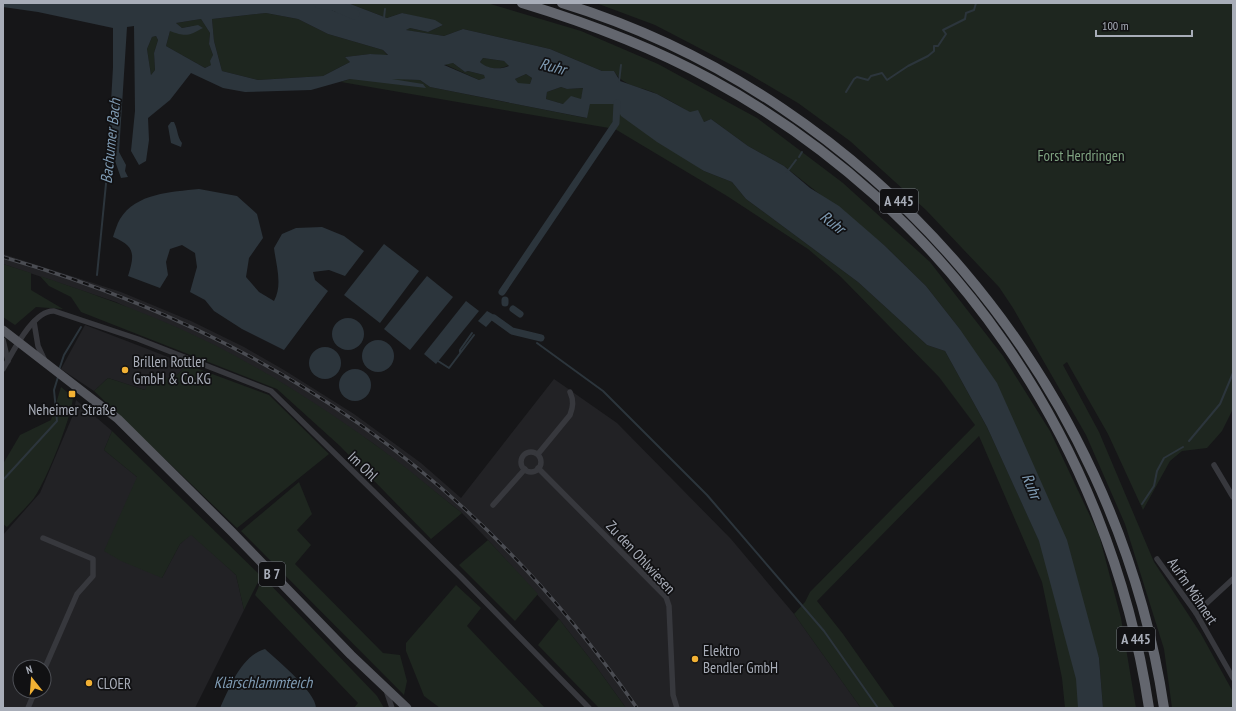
<svg xmlns="http://www.w3.org/2000/svg" width="1236" height="711" font-family="'PT Sans Narrow',sans-serif">
	<style>
		.built { fill: #222225; fill-rule: evenodd }
		.green { fill: #1e261f }
		.water { fill: #2c353c; fill-rule: evenodd }
		.lines { fill: none; stroke-linecap: round; stroke-linejoin: round }
		.stream { stroke: #2c353c; stroke-width: 2 }
		.canal { stroke: #2c353c; stroke-width: 7 }
		.river { stroke: #2c353c; stroke-width: 11 }
		.minor { stroke: #37383d; stroke-width: 5.5 }
		.primary { stroke: #53555c; stroke-width: 9 }
		.motorway { stroke: #63666e; stroke-width: 10 }
		.rail-casing { stroke: #4a4c52; stroke-width: 3.5 }
		.rail { stroke: #111113; stroke-width: 2; stroke-dasharray: 6; stroke-linecap: butt }
		.poi-dot { fill: #f2b134; stroke: #111113; stroke-width: 1.5 }
		.labels { text-anchor: middle; dominant-baseline: central; stroke-width: 3.5; stroke-linejoin: round; paint-order: stroke }
		.shield { fill: #111113; stroke: #7b7e86; stroke-width: 1 }
		.shield-label { font-size: 14px; font-weight: bold; fill: #a8adb8 }
		.park-label { font-size: 15px; fill: #7fa381; stroke: #111113 }
		.poi-label { font-size: 15px; fill: #a8adb8; stroke: #111113; text-anchor: start }
		.street-label { font-size: 15px; fill: #a8adb8; stroke: #111113 }
		.water-label { font-size: 16px; font-style: italic; fill: #7f9bb3; stroke: #111113 }
	</style>
	<rect width="100%" height="100%" fill="#161618"/>
	<g class="built">
		<path d="M 3,254 L 121,292 L 191,321 L 244,347 L 284,370 L 354,414 L 421,463 L 461,498 L 554,379 L 617,423 L 731,539 L 794,614 L 861,708 L 626,708 L 595,665 L 559,619 L 488,540 L 462,513 L 374,444 L 280,382 L 116,302 L 3,264 Z"/>
		<path d="M 85,325 L 145,348 L 188,365 L 171,380 L 145,390 L 108,378 L 94,391 L 61,369 Z"/>
		<path d="M 76,400 L 112,431 L 104,450 L 137,477 L 162,578 L 180,544 L 191,534 L 236,575 L 244,610 L 195,708 L 3,708 L 3,535 L 40,493 L 73,415 ZM 20,667 L 44,667 L 44,691 L 20,691 Z"/>
	</g>
	<g class="green">
		<path d="M 334,3 L 343,7 L 337,12 L 318,4 Z"/>
		<path d="M 348,3 L 487,3 L 581,31 L 658,64 L 757,118 L 843,183 L 930,262 L 1003,356 L 1050,431 L 1099,535 L 1121,618 L 1136,708 L 1103,708 L 1099,658 L 959,328 L 926,286 L 884,245 L 784,166 L 748,146 L 711,119 L 704,122 C 690,112 675,103 659,95 C 642,86 624,88 614,71 L 602,71 L 550,49 L 463,29 L 444,36 L 405,30 L 410,28 L 428,32 L 443,25 L 402,13 L 387,18 Z"/>
		<path d="M 596,3 L 1233,3 L 1233,409 L 1222,431 L 1207,448 L 1182,451 L 1170,461 L 1143,510 L 1108,434 L 1067,362 L 1063,365 L 1099,432 L 1154,562 L 1201,634 L 1233,692 L 1233,708 L 1172,708 L 1164,649 L 1125,524 L 1086,435 L 1013,308 L 999,287 L 926,210 L 850,141 L 798,103 L 749,74 L 655,25 Z"/>
		<path d="M 266,13 L 298,19 L 328,34 L 383,50 L 388,56 L 370,54 L 345,57 L 350,62 L 323,76 L 258,80 L 222,71 L 214,41 L 212,19 Z"/>
		<path d="M 201,19 L 210,33 L 209,44 L 213,55 L 211,65 L 205,68 L 166,46 L 170,31 L 198,25 L 182,28 L 176,23 Z"/>
		<path d="M 156,36 L 158,40 L 154,53 L 155,70 L 151,75 L 147,49 L 152,37 Z"/>
		<path d="M 483,58 L 504,61 L 509,65 C 500,70 487,70 480,62 Z"/>
		<path d="M 453,63 L 465,72 L 468,71 L 484,75 L 486,78 L 479,80 L 444,64 Z"/>
		<path d="M 526,74 L 532,78 L 530,84 L 518,84 L 515,79 Z"/>
		<path d="M 387,78 L 420,80 L 430,87 L 586,118 L 590,104 L 615,104 L 704,171 L 732,182 L 746,199 L 858,282 L 927,345 L 945,351 L 987,427 L 1054,573 L 1074,646 L 1081,708 L 1065,708 L 1062,678 L 1042,582 L 979,436 L 817,601 L 843,634 L 895,708 L 861,708 L 794,614 L 805,602 L 810,592 L 975,425 L 939,377 L 841,277 L 808,249 L 727,196 L 615,129 L 341,82 L 350,79 Z"/>
		<path d="M 561,87 L 567,89 L 584,88 L 581,99 L 563,104 L 546,99 L 547,92 Z"/>
		<path d="M 3,264 L 31,273 L 31,290 L 63,309 L 36,307 L 15,325 L 3,317 Z"/>
		<path d="M 40,276 C 108,299 176,323 239,358 C 285,383 331,413 374,444 C 404,465 433,490 462,513 L 431,539 L 340,446 L 277,389 L 81,312 L 71,297 L 49,286 Z"/>
		<path d="M 188,365 L 269,395 L 329,454 L 237,528 L 94,391 L 108,378 L 145,390 L 152,372 L 171,380 Z"/>
		<path d="M 61,387 L 73,397 C 72,416 46,482 34,498 C 26,508 16,517 7,527 L 3,524 L 3,464 L 20,435 L 51,420 Z"/>
		<path d="M 112,431 L 261,576 L 244,610 L 236,575 L 191,535 L 180,544 L 162,578 L 121,561 L 104,551 L 137,477 L 104,450 Z"/>
		<path d="M 299,482 L 312,514 L 297,530 L 311,545 L 295,564 L 383,653 L 400,655 L 407,681 L 404,695 L 241,531 Z"/>
		<path d="M 488,540 L 538,594 L 515,621 L 459,565 Z"/>
		<path d="M 263,577 L 377,696 L 384,708 L 354,708 L 358,703 L 255,595 Z"/>
		<path d="M 456,585 L 481,608 L 467,626 L 545,708 L 440,708 L 424,696 L 406,651 L 406,643 Z"/>
		<path d="M 559,619 L 595,665 L 626,708 L 599,708 L 538,645 Z"/>
	</g>
	<g class="water">
		<path d="M 3,3 L 348,3 L 387,18 L 402,13 L 435,20 L 443,25 L 428,32 L 410,28 L 406,30 L 444,36 L 463,29 L 550,49 L 602,71 L 614,71 L 620,81 L 657,94 L 690,112 L 698,110 L 704,122 L 711,119 L 748,146 L 784,166 L 810,188 L 839,206 L 884,245 L 926,286 L 959,328 L 997,383 L 1067,540 L 1099,658 L 1103,708 L 1078,708 L 1076,679 L 1039,541 L 987,427 L 945,351 L 927,345 L 858,282 L 746,199 L 732,182 L 704,171 L 657,142 L 621,116 L 615,104 L 590,104 L 587,118 L 430,87 L 420,80 L 392,79 L 423,84 L 426,88 L 350,79 L 311,90 L 245,92 L 223,88 L 191,73 L 170,100 L 148,118 L 149,140 L 146,161 L 139,165 L 131,151 L 135,111 L 134,26 L 127,27 L 119,152 L 126,165 L 125,171 L 128,177 L 121,178 L 115,161 L 108,155 L 113,67 L 113,28 L 38,12 L 3,7 ZM 334,3 L 343,8 L 336,12 L 319,4 ZM 266,13 L 298,19 L 328,34 L 383,50 L 388,55 L 370,54 L 345,57 L 350,62 L 323,76 L 258,80 L 222,71 L 214,41 L 212,19 ZM 201,19 L 210,33 L 209,44 L 213,55 L 210,61 L 211,65 L 205,68 L 166,46 L 170,31 C 186,37 188,36 203,28 L 198,25 L 182,28 L 176,23 ZM 156,36 L 158,40 L 154,53 L 155,70 L 151,75 L 147,49 L 152,37 ZM 483,58 L 504,61 L 509,66 C 500,70 487,69 480,62 ZM 453,63 L 465,72 L 468,71 L 484,75 L 485,78 L 479,80 L 444,65 ZM 526,74 L 532,78 L 530,84 L 518,83 L 515,79 ZM 561,87 L 567,89 L 583,88 L 581,99 L 571,96 L 563,104 L 546,99 L 547,92 Z"/>
		<path d="M 171,122 L 174,122 C 178,130 177,136 182,143 L 181,147 L 171,143 L 168,126 Z"/>
		<path d="M 199,189 L 237,196 L 257,214 L 263,238 L 249,258 L 246,277 L 259,292 L 274,301 C 283,285 276,265 274,248 L 282,234 L 296,228 L 322,227 L 344,236 L 364,251 L 345,276 L 329,270 L 313,272 L 315,280 L 328,291 L 284,350 L 242,329 L 214,311 L 205,300 L 190,292 L 197,267 L 195,253 L 182,245 L 170,249 L 166,262 L 168,275 L 160,288 L 128,276 C 135,254 135,246 113,237 C 115,231 117,224 120,219 C 136,193 171,192 199,189 Z"/>
		<path d="M 384,244 L 419,271 L 380,323 L 344,295 Z"/>
		<path d="M 427,276 L 453,297 L 410,350 L 384,329 Z"/>
		<path d="M 466,301 L 479,311 L 436,364 L 424,354 Z"/>
		<path d="M 487,311 L 496,316 L 486,327 L 478,321 Z"/>
		<circle cx="348" cy="334" r="16"/>
		<circle cx="378" cy="356" r="16"/>
		<circle cx="325" cy="363" r="16"/>
		<circle cx="355" cy="385" r="16"/>
		<path d="M 265,649 C 278,661 316,692 316,708 L 220,708 C 230,687 241,656 265,649 Z"/>
	</g>
	<g class="lines">
		<g class="stream">
			<path d="M 384,18 L 385,9"/>
			<path d="M 619,82 L 621,65"/>
			<path d="M 846,92 L 854,79 L 857,77 L 868,80 L 871,76 L 882,73 L 887,80 L 908,66 L 928,56 L 934,51 L 934,46 L 938,46 L 946,34 L 943,30 L 965,19 L 966,13 L 974,10 L 976,3"/>
			<path d="M 799,157 L 802,152"/>
			<path d="M 787,172 L 796,160"/>
			<path d="M 97,275 L 109,153"/>
			<path d="M 537,343 L 603,391 L 707,495 L 824,631 L 878,708"/>
			<path d="M 460,352 L 460,350 L 472,333"/>
			<path d="M 438,361 L 449,368 L 474,335"/>
			<path d="M 59,370 L 64,355 L 81,327"/>
			<path d="M 1189,441 L 1220,404 L 1233,373"/>
			<path d="M 3,480 L 57,421 L 54,390 L 58,377"/>
			<path d="M 1142,504 L 1154,486 L 1157,471 L 1164,458 L 1183,447"/>
		</g>
		<g class="canal">
			<path d="M 502,292 L 616,123 L 617,103"/>
			<path d="M 505,300 L 505,303"/>
			<path d="M 513,309 L 520,314"/>
			<path d="M 494,318 L 512,331 L 541,338"/>
		</g>
		<path class="river" d="M 319,3 L 333,5 L 354,14"/>
		<g class="minor">
			<path d="M 34,322 L 38,346 L 45,361"/>
			<path d="M 3,340 L 8,361"/>
			<path d="M 3,369 C 13,352 33,310 54,311 L 138,339 L 271,391 L 461,577 L 589,708"/>
			<circle cx="531" cy="462" r="10"/>
			<path d="M 538,454 L 570,415 C 573,407 574,401 570,392"/>
			<path d="M 1214,465 L 1233,497"/>
			<path d="M 538,468 L 666,597 L 669,606 L 673,695 L 677,708"/>
			<path d="M 493,505 L 525,469"/>
			<path d="M 43,538 L 93,559 L 93,576 L 77,594 L 44,670"/>
			<path d="M 1157,559 L 1196,613 L 1233,678"/>
			<path d="M 1196,613 L 1233,579"/>
			<path d="M 386,690 L 392,708"/>
			<path d="M 28,708 L 35,691"/>
		</g>
		<path class="primary" d="M 3,330 L 118,419 L 232,532 L 351,655 L 407,708"/>
		<g class="motorway">
			<path d="M 522,3 C 588,23 652,47 712,80 C 949,209 1109,442 1149,708"/>
			<path d="M 562,3 C 876,99 1116,384 1164,708"/>
		</g>
		<defs>
			<path id="rail" d="M 3,257 C 272,335 477,477 637,708"/>
		</defs>
		<use href="#rail" class="rail-casing"/>
		<use href="#rail" class="rail"/>
	</g>
	<g class="poi-dot">
		<circle cx="125" cy="370" r="4"/>
		<rect x="68" y="390" width="8" height="8" rx="2"/>
		<circle cx="695" cy="659" r="4"/>
		<circle cx="89" cy="683" r="4"/>
	</g>
	<g class="labels">
		<g class="shield">
			<rect x="880" y="189" width="38" height="24" rx="3"/>
			<rect x="259" y="562" width="26" height="24" rx="3"/>
			<rect x="1117" y="627" width="38" height="24" rx="3"/>
		</g>
		<g class="shield-label">
			<text x="899" y="201">A 445</text>
			<text x="272" y="574">B 7</text>
			<text x="1136" y="639">A 445</text>
		</g>
		<g class="park-label">
			<text x="1081" y="155">Forst Herdringen</text>
		</g>
		<g class="poi-label">
			<text x="133" y="361">Brillen Rottler<tspan x="133" dy="17">GmbH &amp; Co.KG</tspan></text>
			<text x="72" y="409" text-anchor="middle">Neheimer Straße</text>
			<text x="703" y="650">Elektro<tspan x="703" dy="17">Bendler GmbH</tspan></text>
			<text x="97" y="683">CLOER</text>
		</g>
		<g class="street-label">
			<text transform="translate(363 466) rotate(44)">Im Ohl</text>
			<text transform="translate(641 557) rotate(47)">Zu den Ohlwiesen</text>
			<text transform="translate(1193 591) rotate(56)">Auf'm Möhnert</text>
		</g>
		<g class="water-label">
			<text transform="translate(553 66) rotate(15)">Ruhr</text>
			<text transform="translate(110 141) rotate(-84)">Bachumer Bach</text>
			<text transform="translate(833 222) rotate(38)">Ruhr</text>
			<text transform="translate(1032 486) rotate(67)">Ruhr</text>
			<text x="263" y="682">Klärschlammteich</text>
		</g>
	</g>
	<rect width="1236" height="711" fill="none" stroke="#a8adb8" stroke-width="8"/>
	<g transform="translate(32 679) rotate(343)"><circle r="19" fill="#111113" stroke="#4d4f55"/>
	<path d="M0-3L7 15L0 10L-7 15Z" fill="#f2b134"/>
	<text y="-6" font-size="11" font-weight="bold" text-anchor="middle" fill="#a8adb8">N</text>
	</g>
	<path d="M1096 30v6h96v-6" fill="none" stroke="#a8adb8" stroke-width="2"/>
	<text x="1102" y="30" font-size="12" fill="#a8adb8" stroke="#111113" stroke-width="3" paint-order="stroke">100 m</text>
</svg>
